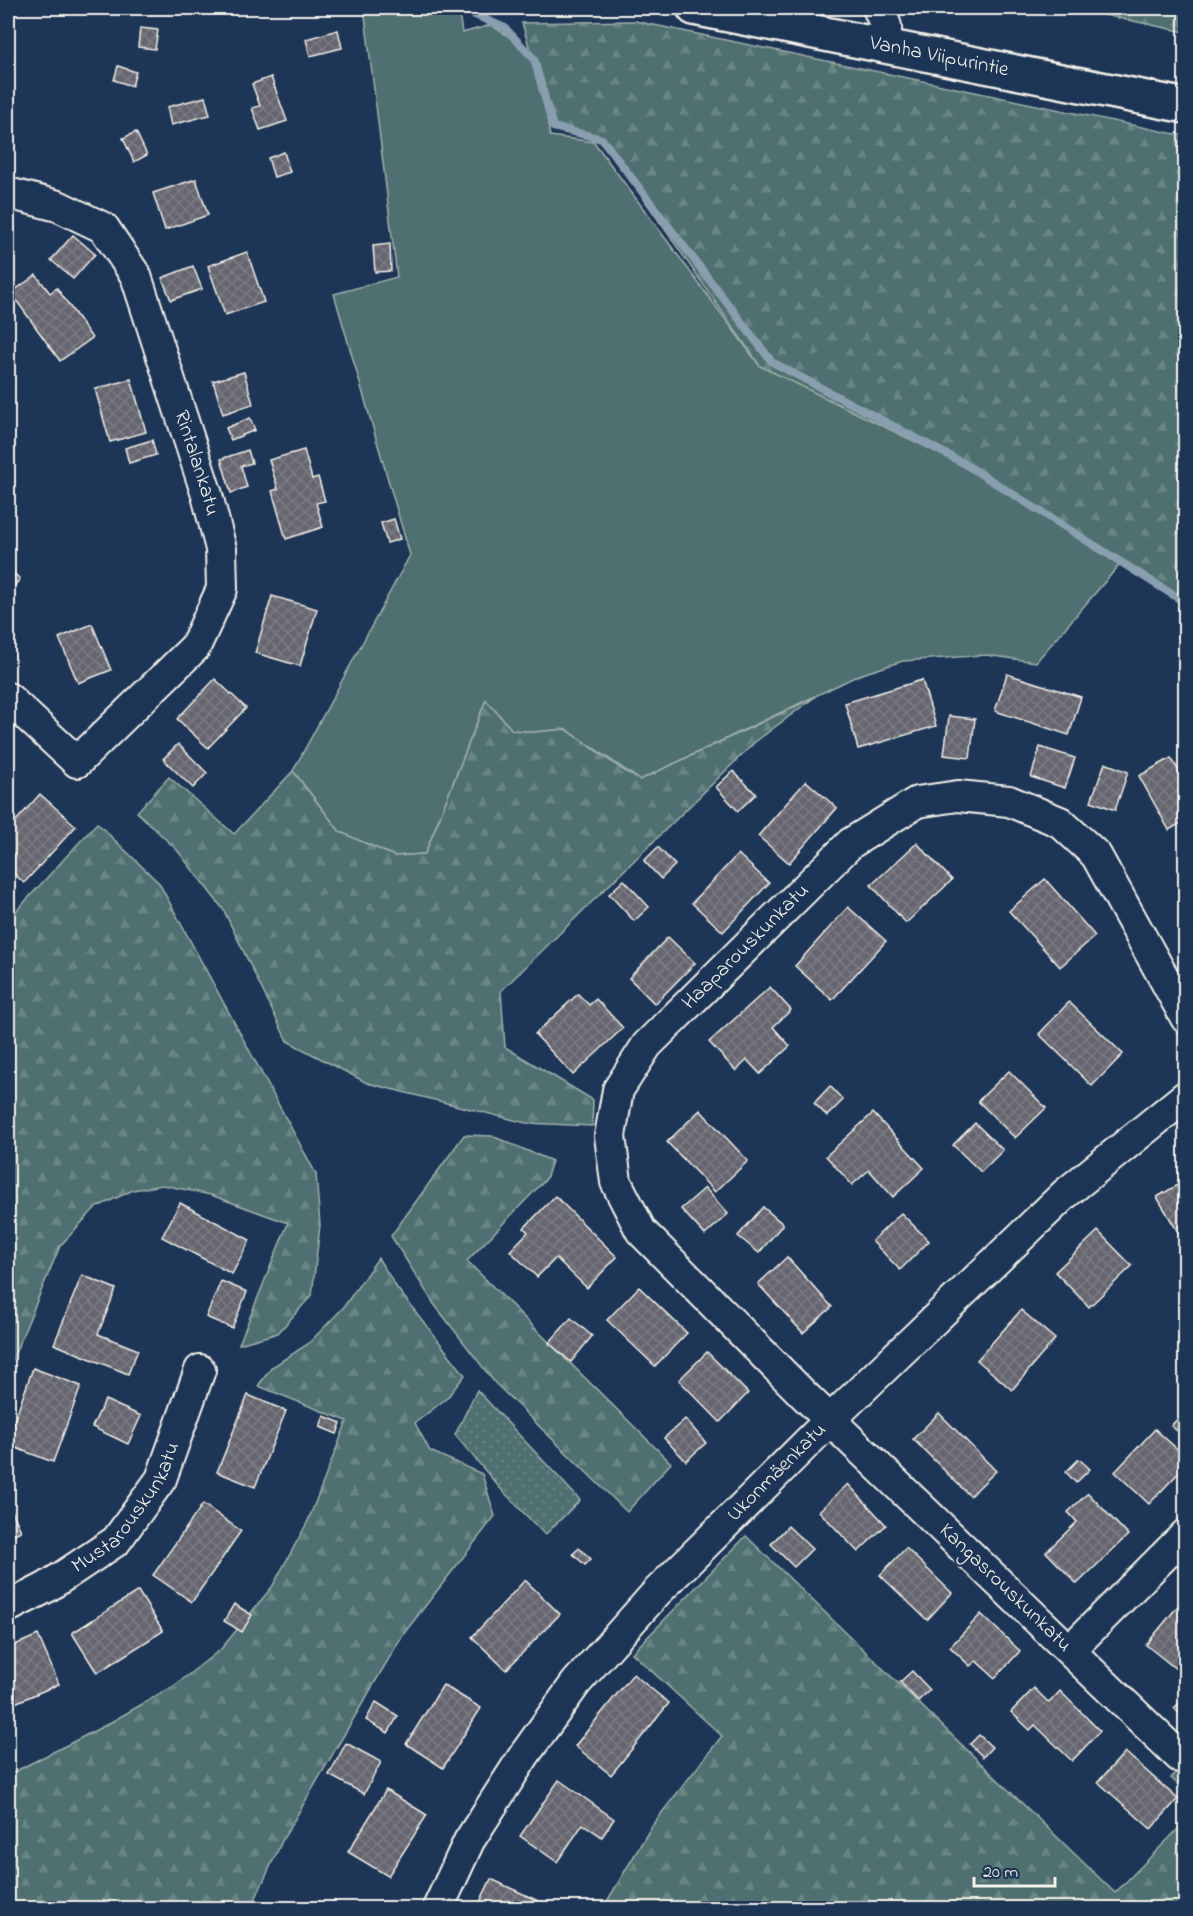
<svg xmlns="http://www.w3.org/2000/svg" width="1193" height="1916" font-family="'Indie Flower',sans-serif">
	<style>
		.grass { fill: #4f7070; stroke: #a2b0ac; stroke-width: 1.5 }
		.forest { fill: url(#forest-firs); stroke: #a2b0ac; stroke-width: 1.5 }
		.park { fill: url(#park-dots); stroke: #a2b0ac; stroke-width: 1.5 }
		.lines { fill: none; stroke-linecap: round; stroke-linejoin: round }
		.stream { stroke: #899faf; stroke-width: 8 }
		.building { fill: url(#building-cross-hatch); stroke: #f4f1e8; stroke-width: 1.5 }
		.minor-casing { stroke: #f4f1e8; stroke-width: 34 }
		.tertiary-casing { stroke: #f4f1e8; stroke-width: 38 }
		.minor { stroke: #1d3557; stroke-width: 30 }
		.tertiary { stroke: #1d3557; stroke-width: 33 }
		.labels { text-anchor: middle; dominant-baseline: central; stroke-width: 4.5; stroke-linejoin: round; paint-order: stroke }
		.street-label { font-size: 21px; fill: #f4f1e8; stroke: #1d3557 }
	</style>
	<defs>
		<pattern id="forest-firs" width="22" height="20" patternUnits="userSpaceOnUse" patternTransform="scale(1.5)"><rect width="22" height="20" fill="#4f7070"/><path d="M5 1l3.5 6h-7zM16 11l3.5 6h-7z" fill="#698584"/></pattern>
		<pattern id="park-dots" width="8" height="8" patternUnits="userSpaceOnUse" patternTransform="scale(1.5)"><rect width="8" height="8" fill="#4f7070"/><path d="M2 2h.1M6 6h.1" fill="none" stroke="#698584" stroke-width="1.8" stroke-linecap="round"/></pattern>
		<pattern id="building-cross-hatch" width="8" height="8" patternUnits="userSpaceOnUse" patternTransform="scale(1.5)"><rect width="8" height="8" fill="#666570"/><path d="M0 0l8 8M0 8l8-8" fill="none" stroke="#7c7c84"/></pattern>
	</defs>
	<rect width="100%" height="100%" fill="#1d3557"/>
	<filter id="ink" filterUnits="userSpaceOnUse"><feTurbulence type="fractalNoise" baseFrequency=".0167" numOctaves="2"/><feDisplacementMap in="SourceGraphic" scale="12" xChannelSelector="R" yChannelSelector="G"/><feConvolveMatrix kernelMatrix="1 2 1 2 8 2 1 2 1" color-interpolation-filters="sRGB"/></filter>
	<g filter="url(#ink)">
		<path class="grass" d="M 364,8 L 429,8 L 459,13 L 462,33 L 491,25 L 537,55 L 550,136 L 594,142 L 760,366 L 1044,499 L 1121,563 L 1036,662 L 986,655 L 903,661 L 859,675 L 640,780 L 566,729 L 534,732 L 512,730 L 486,700 L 425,854 L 394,856 L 340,832 L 293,771 L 410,555 L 334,294 L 397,277 Z"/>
		<g class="forest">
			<path d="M 1072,8 L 1185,8 L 1185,32 Z"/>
			<path d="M 635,21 L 1185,136 L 1185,600 L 1121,563 L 983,475 L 760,366 L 602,139 L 553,127 L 522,23 Z"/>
			<path d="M 815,697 L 755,742 L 501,991 L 505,1047 L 593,1100 L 592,1126 L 526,1123 L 367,1083 L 287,1041 L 223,909 L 177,850 L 137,812 L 169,777 L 234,834 L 293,771 L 340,832 L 394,856 L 425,854 L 486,700 L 512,730 L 534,732 L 566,729 L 623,770 L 640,780 Z"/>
			<path d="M 97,823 L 159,883 L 316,1174 L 320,1225 L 312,1295 L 278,1333 L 239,1344 L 288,1223 L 211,1195 L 163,1185 L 133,1190 L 95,1208 L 60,1246 L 8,1370 L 8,920 Z"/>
			<path d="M 464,1135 L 492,1136 L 552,1161 L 546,1179 L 467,1261 L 671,1463 L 627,1512 L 495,1383 L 434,1304 L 391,1236 Z"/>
			<path d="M 378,1258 L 397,1288 L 465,1375 L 447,1398 L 415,1423 L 430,1451 L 482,1474 L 495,1516 L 402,1636 L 283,1839 L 251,1908 L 8,1908 L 8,1775 L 104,1726 L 174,1686 L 221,1649 L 272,1587 L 308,1521 L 347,1421 L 258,1386 L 272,1367 L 308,1344 L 343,1308 Z"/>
			<path d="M 746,1536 L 1115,1893 L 1185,1822 L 1185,1908 L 603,1908 L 653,1824 L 722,1736 L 632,1653 Z"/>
			<path d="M 1185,1763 L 1185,1791 L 1171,1778 Z"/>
		</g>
		<path class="park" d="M 477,1390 L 580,1500 L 545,1535 L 499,1487 L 455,1435 Z"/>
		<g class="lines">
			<path class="stream" d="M 459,8 L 505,28 L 534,59 L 553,127 L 602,139 L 772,362 L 965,464 L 1186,603"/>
		</g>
		<g class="building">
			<path d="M 140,28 L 158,30 L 155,49 L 138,47 Z"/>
			<path d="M 338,30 L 342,48 L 310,56 L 306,39 Z"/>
			<path d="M 118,66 L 136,72 L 132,86 L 114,80 Z"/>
			<path d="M 271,77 L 287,121 L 260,130 L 252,108 L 260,106 L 252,84 Z"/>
			<path d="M 205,97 L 210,115 L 171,125 L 167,107 Z"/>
			<path d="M 136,132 L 147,155 L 134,162 L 123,138 Z"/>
			<path d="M 284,152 L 290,172 L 274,177 L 268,158 Z"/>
			<path d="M 196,179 L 208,215 L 165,230 L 153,193 Z"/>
			<path d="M 73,235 L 95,254 L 73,279 L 51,260 Z"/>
			<path d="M 390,244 L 391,271 L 375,272 L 373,246 Z"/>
			<path d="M 247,252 L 264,302 L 225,315 L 208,266 Z"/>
			<path d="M 193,266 L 202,289 L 171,300 L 162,278 Z"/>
			<path d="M 36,275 L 50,293 L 57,288 L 92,338 L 60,361 L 11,293 Z"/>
			<path d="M 244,372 L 253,404 L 223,414 L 213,381 Z"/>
			<path d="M 131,379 L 146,432 L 110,442 L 95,389 Z"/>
			<path d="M 250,418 L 255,430 L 231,440 L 226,428 Z"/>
			<path d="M 152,440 L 156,455 L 129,463 L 125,448 Z"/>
			<path d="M 248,450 L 252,463 L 241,466 L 247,487 L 231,493 L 221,459 Z"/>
			<path d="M 304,450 L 312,479 L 318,477 L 325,501 L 316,503 L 323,527 L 286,539 L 272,491 L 278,489 L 269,460 Z"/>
			<path d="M 394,519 L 400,539 L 387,543 L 381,523 Z"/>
			<path d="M 8,568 L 20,579 L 8,593 Z"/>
			<path d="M 272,596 L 317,609 L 300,666 L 255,653 Z"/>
			<path d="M 92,624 L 111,670 L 78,683 L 59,638 Z"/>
			<path d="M 1007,674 L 1081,697 L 1069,735 L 995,711 Z"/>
			<path d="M 215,679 L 246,708 L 208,748 L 177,719 Z"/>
			<path d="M 922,680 L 936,726 L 858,749 L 845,703 Z"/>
			<path d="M 949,716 L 975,719 L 970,758 L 944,755 Z"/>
			<path d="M 178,744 L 207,773 L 193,788 L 163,759 Z"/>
			<path d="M 1040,747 L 1075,758 L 1065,788 L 1031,777 Z"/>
			<path d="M 1171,758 L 1186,782 L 1186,820 L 1169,830 L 1139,776 Z"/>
			<path d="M 1105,763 L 1128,772 L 1115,810 L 1091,801 Z"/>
			<path d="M 733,771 L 756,794 L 738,811 L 716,787 Z"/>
			<path d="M 806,781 L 837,808 L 789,863 L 758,836 Z"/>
			<path d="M 40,794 L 76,826 L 24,883 L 8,868 L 8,830 Z"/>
			<path d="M 917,843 L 952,880 L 906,923 L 871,885 Z"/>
			<path d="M 658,847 L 675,865 L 661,879 L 644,861 Z"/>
			<path d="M 738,854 L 769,883 L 723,932 L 692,903 Z"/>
			<path d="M 1045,879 L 1095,936 L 1060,967 L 1009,911 Z"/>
			<path d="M 624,880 L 649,907 L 634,921 L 609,894 Z"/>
			<path d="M 848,907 L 886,941 L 832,1000 L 795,966 Z"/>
			<path d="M 668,937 L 695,963 L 655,1004 L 629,978 Z"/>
			<path d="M 770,987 L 791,1010 L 773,1027 L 790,1046 L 760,1074 L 747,1060 L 736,1071 L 709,1042 Z"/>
			<path d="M 578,994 L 589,1005 L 596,999 L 623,1028 L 573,1075 L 535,1034 Z"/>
			<path d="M 1069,1002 L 1123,1054 L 1092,1086 L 1039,1034 Z"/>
			<path d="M 1009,1071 L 1046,1108 L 1015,1138 L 978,1101 Z"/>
			<path d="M 830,1086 L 843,1100 L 827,1116 L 814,1103 Z"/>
			<path d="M 700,1110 L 748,1161 L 715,1192 L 667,1142 Z"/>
			<path d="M 873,1113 L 924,1168 L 893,1197 L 869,1170 L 852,1185 L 826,1156 Z"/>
			<path d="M 975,1123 L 1003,1150 L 981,1172 L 953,1145 Z"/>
			<path d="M 1186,1180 L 1186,1234 L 1181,1237 L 1157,1197 Z"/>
			<path d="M 705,1188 L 728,1214 L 705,1235 L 681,1209 Z"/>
			<path d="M 555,1196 L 617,1257 L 587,1288 L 556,1258 L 537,1277 L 510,1251 L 528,1232 L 524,1228 Z"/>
			<path d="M 180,1203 L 250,1240 L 232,1274 L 162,1237 Z"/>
			<path d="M 763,1207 L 783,1224 L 759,1253 L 738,1236 Z"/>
			<path d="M 901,1213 L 929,1241 L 900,1270 L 872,1241 Z"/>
			<path d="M 1098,1231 L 1132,1266 L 1089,1307 L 1055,1272 Z"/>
			<path d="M 787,1257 L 832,1307 L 803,1333 L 758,1284 Z"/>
			<path d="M 82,1275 L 116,1289 L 98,1334 L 138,1350 L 128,1374 L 54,1344 Z"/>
			<path d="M 221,1281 L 247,1292 L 232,1328 L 206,1317 Z"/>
			<path d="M 639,1287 L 687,1333 L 655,1366 L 607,1320 Z"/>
			<path d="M 1021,1310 L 1055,1339 L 1012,1390 L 977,1360 Z"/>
			<path d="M 571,1318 L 592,1336 L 571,1362 L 549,1343 Z"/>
			<path d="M 707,1352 L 748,1393 L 720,1422 L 679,1380 Z"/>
			<path d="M 33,1368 L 81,1386 L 53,1462 L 8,1445 L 8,1439 Z"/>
			<path d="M 248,1395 L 286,1411 L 255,1487 L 217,1472 Z"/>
			<path d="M 105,1400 L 141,1416 L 128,1444 L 92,1427 Z"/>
			<path d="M 939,1413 L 996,1471 L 970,1496 L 913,1439 Z"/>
			<path d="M 1183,1413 L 1186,1415 L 1186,1438 L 1171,1426 Z"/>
			<path d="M 324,1416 L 341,1423 L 337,1434 L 320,1427 Z"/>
			<path d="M 685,1419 L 706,1443 L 686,1461 L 664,1438 Z"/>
			<path d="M 1155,1429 L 1186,1457 L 1186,1465 L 1149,1504 L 1115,1472 Z"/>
			<path d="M 1079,1459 L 1090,1469 L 1076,1483 L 1066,1472 Z"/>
			<path d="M 848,1484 L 886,1525 L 858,1552 L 819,1511 Z"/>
			<path d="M 1088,1493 L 1128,1535 L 1077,1584 L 1046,1552 L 1077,1522 L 1068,1512 Z"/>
			<path d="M 8,1502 L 21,1531 L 8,1537 Z"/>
			<path d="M 203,1504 L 241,1531 L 192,1602 L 153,1575 Z"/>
			<path d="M 788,1526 L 812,1549 L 794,1567 L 771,1544 Z"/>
			<path d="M 579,1548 L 591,1559 L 585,1565 L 573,1554 Z"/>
			<path d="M 906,1548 L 952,1593 L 927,1620 L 880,1575 Z"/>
			<path d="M 525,1580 L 560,1614 L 506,1670 L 472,1637 Z"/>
			<path d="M 138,1591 L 163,1631 L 97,1673 L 72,1633 Z"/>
			<path d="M 234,1604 L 252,1615 L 242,1632 L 224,1621 Z"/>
			<path d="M 1178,1606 L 1186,1612 L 1186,1677 L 1146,1645 Z"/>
			<path d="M 981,1614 L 1020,1651 L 995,1678 L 976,1661 L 970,1666 L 950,1647 Z"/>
			<path d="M 38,1635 L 59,1684 L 8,1706 L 8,1648 Z"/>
			<path d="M 912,1671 L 930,1690 L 918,1701 L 900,1682 Z"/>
			<path d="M 633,1674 L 669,1703 L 611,1775 L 575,1746 Z"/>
			<path d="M 443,1685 L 481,1708 L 443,1768 L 406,1744 Z"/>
			<path d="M 1034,1688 L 1049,1703 L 1060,1691 L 1100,1731 L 1072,1761 L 1035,1725 L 1030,1730 L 1011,1712 Z"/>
			<path d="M 1186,1697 L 1186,1720 L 1174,1708 Z"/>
			<path d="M 376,1702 L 398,1716 L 388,1733 L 366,1720 Z"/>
			<path d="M 979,1735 L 992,1747 L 983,1757 L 970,1744 Z"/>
			<path d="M 346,1743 L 381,1762 L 364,1794 L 329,1775 Z"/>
			<path d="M 1125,1752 L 1178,1799 L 1151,1829 L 1098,1782 Z"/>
			<path d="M 559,1780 L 614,1819 L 602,1837 L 583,1824 L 557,1862 L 520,1836 Z"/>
			<path d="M 386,1790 L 427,1815 L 388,1876 L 348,1852 Z"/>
			<path d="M 491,1879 L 551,1907 L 551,1908 L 477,1908 Z"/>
		</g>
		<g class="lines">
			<defs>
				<g id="minor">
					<path d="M 878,8 L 886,26 L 886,46"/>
					<path id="s1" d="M 8,193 L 58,206 L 104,228 L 136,276 L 207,495 L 221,549 L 222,589 L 195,647 L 77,762 L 8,698"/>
					<path id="s2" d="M 8,1607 L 47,1587 L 116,1541 L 161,1479 L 200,1370"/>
					<path d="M 1070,1650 L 1186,1534"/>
					<path id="s3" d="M 1180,1757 L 804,1395 L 641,1231 L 616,1182 L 610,1136 L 618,1090 L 647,1045 L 851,843 L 917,802 L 958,796 L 1009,801 L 1060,822 L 1096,855 L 1186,1018"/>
					<path id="s4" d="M 438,1908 L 469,1841 L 525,1754 L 576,1683 L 657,1592 L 831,1419 L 1065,1194 L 1186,1096"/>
				</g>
				<g id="tertiary">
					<path id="s5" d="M 694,8 L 1186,106"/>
				</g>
			</defs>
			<use href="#minor" class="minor-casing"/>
			<use href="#tertiary" class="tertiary-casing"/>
			<use href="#minor" class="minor"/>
			<use href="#tertiary" class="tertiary"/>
		</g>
	</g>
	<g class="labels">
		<g class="street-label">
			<text stroke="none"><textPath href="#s5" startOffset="250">Vanha Viipurintie</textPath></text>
			<text stroke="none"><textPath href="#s1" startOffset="357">Rintalankatu</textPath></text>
			<text stroke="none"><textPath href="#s3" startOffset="1094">Haaparouskunkatu</textPath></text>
			<text stroke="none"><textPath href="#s4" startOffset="556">Ukonmäenkatu</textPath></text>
			<text stroke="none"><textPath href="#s2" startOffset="159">Mustarouskunkatu</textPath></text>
			<text transform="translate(1005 1588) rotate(44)">Kangasrouskunkatu</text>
		</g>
	</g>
	<rect width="1193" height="1916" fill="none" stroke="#1d3557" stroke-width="30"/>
	<rect x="15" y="15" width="1163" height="1886" fill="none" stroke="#f4f1e8" stroke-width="2" filter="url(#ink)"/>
	<path d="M974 1877v9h81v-9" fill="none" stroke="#f4f1e8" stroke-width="3"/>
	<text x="983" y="1877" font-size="18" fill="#f4f1e8" stroke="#1d3557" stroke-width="4.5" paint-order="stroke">20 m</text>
</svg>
